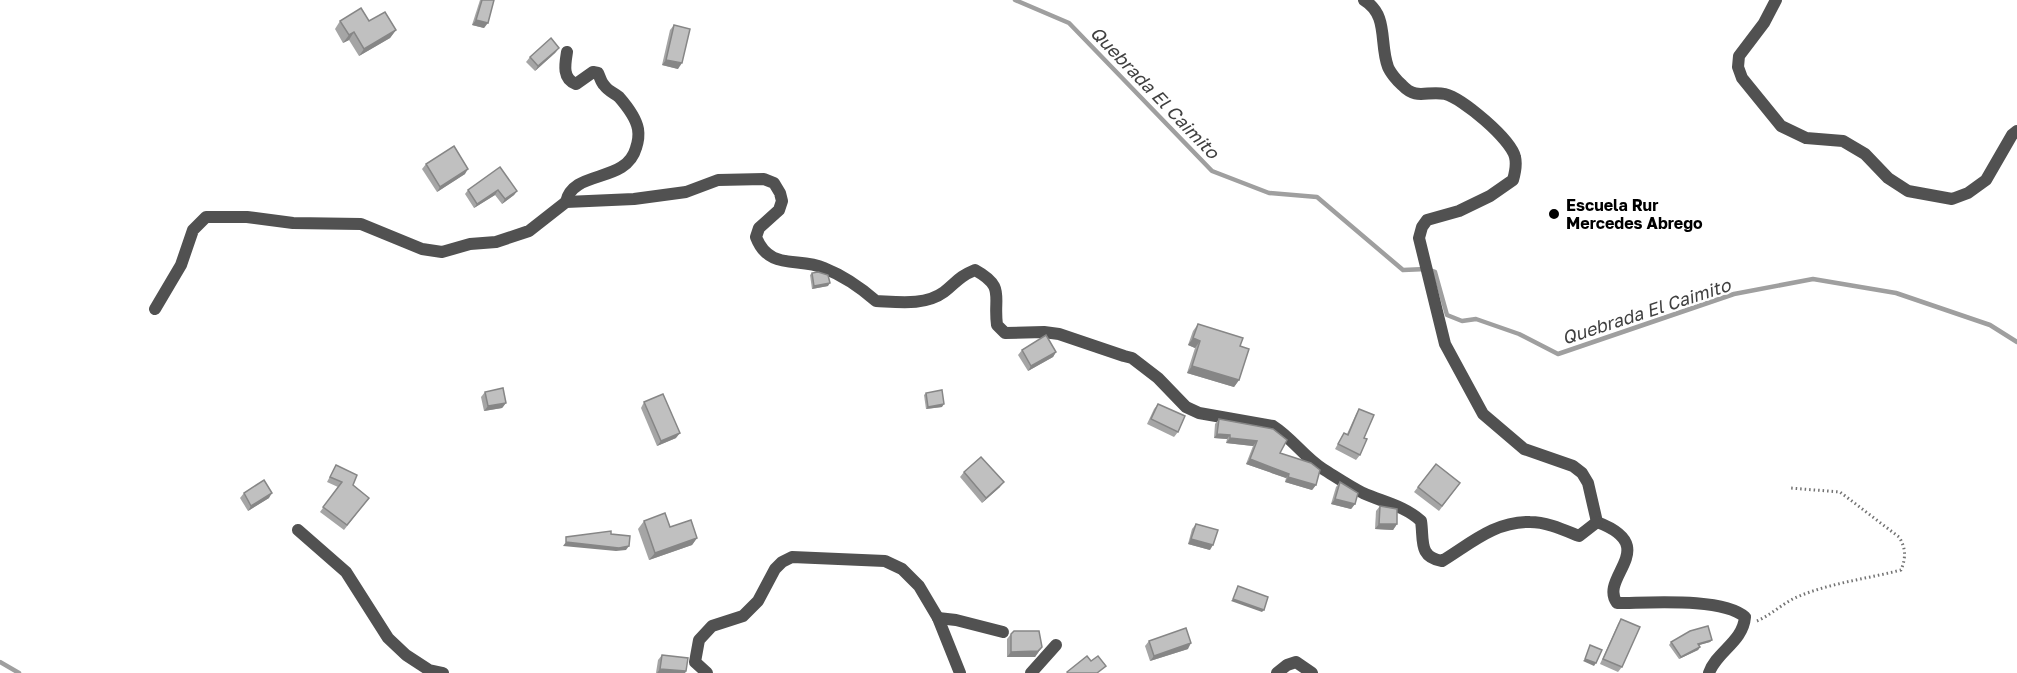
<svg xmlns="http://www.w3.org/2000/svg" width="2017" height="673" font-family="'Golos Text',sans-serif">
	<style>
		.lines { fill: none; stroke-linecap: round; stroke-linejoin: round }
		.stream { stroke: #9f9f9f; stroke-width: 4.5 }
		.path { stroke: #737373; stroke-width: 3; stroke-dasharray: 1.5 3; stroke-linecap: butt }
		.minor { stroke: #515151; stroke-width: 12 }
		.wall { fill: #a5a5a5 }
		.shaded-wall { fill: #868686 }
		.building { fill: #c0c0c0; stroke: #868686; stroke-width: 1.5 }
		.poi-dot { fill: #000; stroke: #fff; stroke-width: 2 }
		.labels { text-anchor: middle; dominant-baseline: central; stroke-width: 4.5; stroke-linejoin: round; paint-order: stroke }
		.poi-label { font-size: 16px; font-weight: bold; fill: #000; stroke: #fff; text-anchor: start }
		.water-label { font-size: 18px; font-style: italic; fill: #404040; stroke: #fff }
	</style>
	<rect width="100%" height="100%" fill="#fff"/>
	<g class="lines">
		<g class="stream">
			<path d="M 1015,0 L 1069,23 L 1212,171 L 1269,193 L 1317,197 L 1403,270 L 1426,269 L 1435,272 L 1447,315 L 1462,321 L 1476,319 L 1519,334 L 1558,354 L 1734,294 L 1813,279 L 1896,293 L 1990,325 L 2017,342"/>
			<path d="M 0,662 L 19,673"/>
		</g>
		<path class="path" d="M 1757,621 C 1771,615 1783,603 1797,597 C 1830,583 1866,579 1901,570 C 1906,558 1906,548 1899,537 L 1840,492 L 1790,488"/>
		<g class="minor">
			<path d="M 1364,0 C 1389,15 1379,43 1388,67 C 1390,72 1397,81 1402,85 C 1417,101 1427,90 1445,94 C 1462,98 1511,139 1515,157 C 1517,165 1515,173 1513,180 L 1490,196 L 1459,211 L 1427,220 L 1422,227 L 1419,238 L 1445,344 L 1483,414 L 1524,449 L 1573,466 L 1582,473 L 1588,483 L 1597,522 C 1663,547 1598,577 1617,603 C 1648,603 1722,597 1745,617 C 1743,642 1716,652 1709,673"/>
			<path d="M 1776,0 L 1764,23 L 1739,56 L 1738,67 L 1742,78 L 1781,126 L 1806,138 L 1843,141 L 1865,154 L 1888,178 L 1908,191 L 1952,199 L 1968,193 L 1986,180 L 2012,135 L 2017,131"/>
			<path d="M 566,202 C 573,169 626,184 636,148 C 638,142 639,135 638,129 C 636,118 626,105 619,97 C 614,93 608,91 604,85 C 601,82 600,77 598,73 L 593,72 L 576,84 C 562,79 565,64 567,52"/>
			<path d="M 155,309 L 181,265 L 193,230 L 206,217 L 247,217 L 293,223 L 361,224 L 422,249 L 442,252 L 470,244 L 496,242 L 529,231 L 566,202 L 634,199 L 686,192 L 718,180 L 764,179 L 774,183 L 780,193 L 782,201 L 779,210 L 759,228 L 756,237 C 769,271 798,257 824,268 C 844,276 860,287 876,301 C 898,302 925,306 944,292 C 957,282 958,277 975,270 C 1006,287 993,296 997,325 L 1005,333 L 1044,332 L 1059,334 L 1124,356 L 1132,358 L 1158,378 L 1186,407 L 1199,413 L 1273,426 C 1292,438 1304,457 1323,469 C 1336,477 1349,486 1363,493 C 1383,502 1405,506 1421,521 C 1424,540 1418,557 1442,561 C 1470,544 1495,521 1530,522 C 1547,522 1564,530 1579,536 L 1597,522"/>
			<path d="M 298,530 L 346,572 L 388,638 L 406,655 L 429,670 L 443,673"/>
			<path d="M 938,618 L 956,620 L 1003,632"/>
			<path d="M 707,673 L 695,662 L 699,640 L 712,626 L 743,616 L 758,601 L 775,569 L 782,562 L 792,557 L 885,561 L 902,569 L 919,586 L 938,618 L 960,673"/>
			<path d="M 1031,673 L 1056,645"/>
			<path d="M 1277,673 L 1287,665 L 1296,662 L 1312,673"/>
		</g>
	</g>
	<g class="wall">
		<path d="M 480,0 L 494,0 L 484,28 L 472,25 Z"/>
		<path d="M 340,21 L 369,21 L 396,30 L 390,38 L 359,56 L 349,40 L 343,43 L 335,29 Z"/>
		<path d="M 674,25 L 678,69 L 662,65 L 670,30 Z"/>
		<path d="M 559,48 L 555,53 L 535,71 L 526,62 L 530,57 Z"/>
		<path d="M 426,164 L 465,174 L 437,192 L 422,169 Z"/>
		<path d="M 468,190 L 517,191 L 514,195 L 502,204 L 495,195 L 474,208 L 465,194 Z"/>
		<path d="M 812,273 L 828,286 L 812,289 L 810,275 Z"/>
		<path d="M 1198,324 L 1240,346 L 1239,380 L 1234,387 L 1187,373 L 1195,348 L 1188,345 L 1193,331 Z"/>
		<path d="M 1022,350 L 1056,352 L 1053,357 L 1028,371 L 1018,355 Z"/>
		<path d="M 485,392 L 506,403 L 502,408 L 484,411 L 481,397 Z"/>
		<path d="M 926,393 L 942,407 L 926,409 L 924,395 Z"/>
		<path d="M 644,402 L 676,438 L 657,446 L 641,408 Z"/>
		<path d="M 1158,404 L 1178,432 L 1174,437 L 1147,424 L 1154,409 Z"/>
		<path d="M 1359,409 L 1364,438 L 1360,455 L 1356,460 L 1335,449 L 1344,433 L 1347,434 L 1356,414 Z"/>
		<path d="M 1219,419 L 1280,453 L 1316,485 L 1312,490 L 1285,482 L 1286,478 L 1246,464 L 1253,446 L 1226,443 L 1227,439 L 1214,438 L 1215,424 Z"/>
		<path d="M 1436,464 L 1460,483 L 1439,511 L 1414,492 Z"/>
		<path d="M 336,465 L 353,485 L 369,498 L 344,530 L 320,512 L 338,487 L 327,482 Z"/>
		<path d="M 964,472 L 1000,487 L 982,503 L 960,477 Z"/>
		<path d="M 1340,482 L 1355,504 L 1351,509 L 1331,504 L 1336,487 Z"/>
		<path d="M 244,493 L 269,498 L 248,511 L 240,498 Z"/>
		<path d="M 1380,506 L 1397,524 L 1393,530 L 1375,529 L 1376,511 Z"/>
		<path d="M 644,521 L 670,527 L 697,538 L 692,545 L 649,560 L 638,529 Z"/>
		<path d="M 1196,524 L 1210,550 L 1188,544 L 1192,529 Z"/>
		<path d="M 1621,619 L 1622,667 L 1618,672 L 1600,664 L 1618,624 Z"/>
		<path d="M 1011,634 L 1042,647 L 1035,657 L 1007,657 L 1007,639 Z"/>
		<path d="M 1712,640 L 1710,642 L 1699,645 L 1700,647 L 1698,650 L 1679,659 L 1669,645 L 1671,642 Z"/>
		<path d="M 1149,641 L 1188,649 L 1150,661 L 1145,646 Z"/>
		<path d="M 662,655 L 686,671 L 685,673 L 656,673 L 658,660 Z"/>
	</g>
	<g class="shaded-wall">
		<path d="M 476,20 L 488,23 L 484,28 L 472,25 Z"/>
		<path d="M 396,30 L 390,38 L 359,56 L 364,49 Z"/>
		<path d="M 354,32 L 349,40 L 343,43 L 349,35 Z"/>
		<path d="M 559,48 L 555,53 L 535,71 L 538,66 Z"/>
		<path d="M 666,60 L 682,63 L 678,69 L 662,65 Z"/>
		<path d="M 468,169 L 465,174 L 437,192 L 440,187 Z"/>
		<path d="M 498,190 L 495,195 L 474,208 L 477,204 Z"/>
		<path d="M 517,191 L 514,195 L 502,204 L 505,199 Z"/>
		<path d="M 830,283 L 828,286 L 812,289 L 814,286 Z"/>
		<path d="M 1193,338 L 1200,341 L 1195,348 L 1188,345 Z"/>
		<path d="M 1056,352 L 1053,357 L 1028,371 L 1031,366 Z"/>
		<path d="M 1192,366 L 1239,380 L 1234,387 L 1187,373 Z"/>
		<path d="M 506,403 L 502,408 L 484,411 L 488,406 Z"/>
		<path d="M 944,404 L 942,407 L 926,409 L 928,407 Z"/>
		<path d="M 680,433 L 676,438 L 657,446 L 661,441 Z"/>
		<path d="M 1217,434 L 1230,435 L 1227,439 L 1214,438 Z"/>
		<path d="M 1230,438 L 1257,441 L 1253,446 L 1226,443 Z"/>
		<path d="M 1250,459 L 1289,474 L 1286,478 L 1246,464 Z"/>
		<path d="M 1288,477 L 1316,485 L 1312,490 L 1285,482 Z"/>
		<path d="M 1004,482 L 1000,487 L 982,503 L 986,498 Z"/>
		<path d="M 272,493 L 269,498 L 248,511 L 251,506 Z"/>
		<path d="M 1335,499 L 1355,504 L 1351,509 L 1331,504 Z"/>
		<path d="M 1379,524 L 1397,524 L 1393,530 L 1375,529 Z"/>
		<path d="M 697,538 L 692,545 L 649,560 L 655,553 Z"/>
		<path d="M 1191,539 L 1213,545 L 1210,550 L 1188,544 Z"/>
		<path d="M 566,542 L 629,546 L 626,550 L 616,551 L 563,546 Z"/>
		<path d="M 1233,599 L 1264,610 L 1262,612 L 1231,601 Z"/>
		<path d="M 1712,640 L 1710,642 L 1696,646 L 1698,644 Z"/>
		<path d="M 1191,643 L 1188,649 L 1150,661 L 1154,656 Z"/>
		<path d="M 1042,647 L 1035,657 L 1007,657 L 1011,652 Z"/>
		<path d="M 1700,647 L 1698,650 L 1679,659 L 1681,657 Z"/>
		<path d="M 1585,659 L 1596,663 L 1594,666 L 1583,661 Z"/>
		<path d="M 660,669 L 686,671 L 685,673 L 657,673 Z"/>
	</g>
	<g class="building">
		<path d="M 482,0 L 494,0 L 488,23 L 476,20 Z"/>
		<path d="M 361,8 L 369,21 L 385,12 L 396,30 L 364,49 L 354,32 L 349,35 L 340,21 Z"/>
		<path d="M 674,25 L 690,29 L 682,63 L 666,60 Z"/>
		<path d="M 551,38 L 559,48 L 538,66 L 530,57 Z"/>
		<path d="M 454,146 L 468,169 L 440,187 L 426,164 Z"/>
		<path d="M 500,167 L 517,191 L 505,199 L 498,190 L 477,204 L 468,190 Z"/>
		<path d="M 818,272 L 828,275 L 830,283 L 814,286 L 812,273 Z"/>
		<path d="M 1198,324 L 1243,338 L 1240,346 L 1249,349 L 1239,380 L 1192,366 L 1200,341 L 1193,338 Z"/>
		<path d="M 1046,335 L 1056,352 L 1031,366 L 1022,350 Z"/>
		<path d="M 503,388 L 506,403 L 488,406 L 485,392 Z"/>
		<path d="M 942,390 L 944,404 L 928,407 L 926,393 Z"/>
		<path d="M 663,394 L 680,433 L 661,441 L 644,402 Z"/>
		<path d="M 1158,404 L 1185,416 L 1178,432 L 1151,419 Z"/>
		<path d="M 1359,409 L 1374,415 L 1364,438 L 1367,439 L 1360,455 L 1338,444 L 1344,433 L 1348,435 Z"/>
		<path d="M 1219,419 L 1273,429 L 1287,440 L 1280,453 L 1311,463 L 1320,470 L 1316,485 L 1288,477 L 1289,474 L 1250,459 L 1257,441 L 1230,438 L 1230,435 L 1217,434 Z"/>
		<path d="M 981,457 L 1004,482 L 986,498 L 964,472 Z"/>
		<path d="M 1436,464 L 1460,483 L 1442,506 L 1418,487 Z"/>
		<path d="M 336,465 L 357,475 L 353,485 L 369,498 L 347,525 L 323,507 L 342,482 L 330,477 Z"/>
		<path d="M 264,480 L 272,493 L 251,506 L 244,493 Z"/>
		<path d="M 1340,482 L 1358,493 L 1355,504 L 1335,499 Z"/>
		<path d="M 1380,506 L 1397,509 L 1397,524 L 1379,524 Z"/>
		<path d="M 665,513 L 670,527 L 691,520 L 697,538 L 655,553 L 644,521 Z"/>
		<path d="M 1196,524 L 1218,530 L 1213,545 L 1191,539 Z"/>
		<path d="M 611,531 L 611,534 L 630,536 L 629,546 L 619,548 L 566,542 L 566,537 Z"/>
		<path d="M 1238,586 L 1268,597 L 1264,610 L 1233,599 Z"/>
		<path d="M 1621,619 L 1640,627 L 1622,667 L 1603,659 Z"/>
		<path d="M 1708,626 L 1712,640 L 1698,644 L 1700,647 L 1681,657 L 1671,642 L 1690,631 Z"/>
		<path d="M 1186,628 L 1191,643 L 1154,656 L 1149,641 Z"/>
		<path d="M 1014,631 L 1039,631 L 1042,647 L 1038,651 L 1011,652 L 1011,634 Z"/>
		<path d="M 1590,645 L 1602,650 L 1596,663 L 1585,659 Z"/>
		<path d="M 662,655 L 688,658 L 686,671 L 660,669 Z"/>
		<path d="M 1087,656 L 1091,661 L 1098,656 L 1106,666 L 1097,673 L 1068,673 L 1067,672 Z"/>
	</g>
	<circle class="poi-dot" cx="1554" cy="214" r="6"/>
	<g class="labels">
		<g class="poi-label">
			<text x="1566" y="205">Escuela Rur<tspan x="1566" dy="18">Mercedes Abrego</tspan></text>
		</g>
		<g class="water-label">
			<text transform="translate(1155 92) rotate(46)">Quebrada El Caimito</text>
			<text transform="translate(1646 311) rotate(-18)">Quebrada El Caimito</text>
		</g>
	</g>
</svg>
